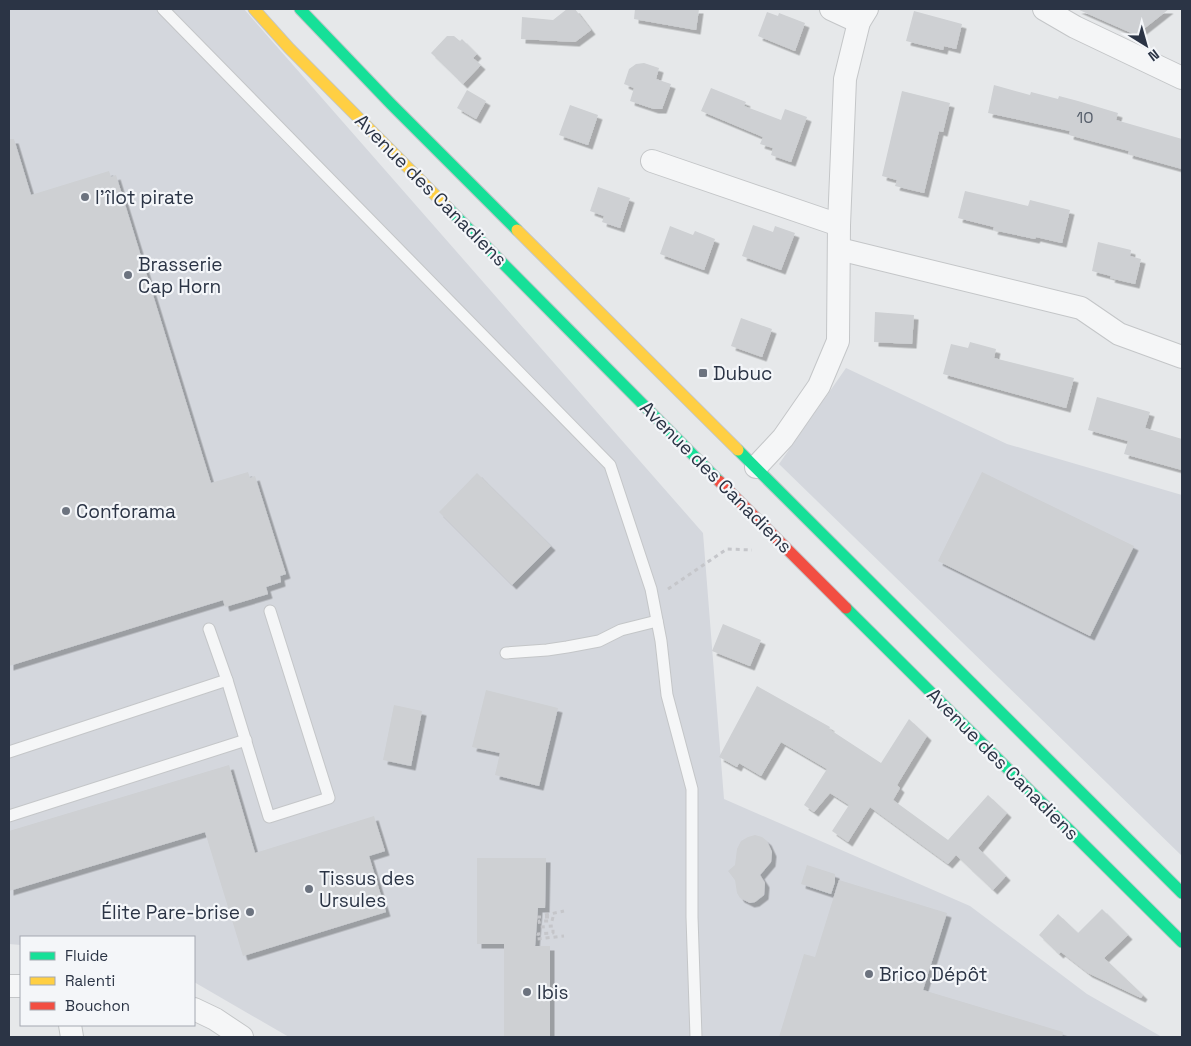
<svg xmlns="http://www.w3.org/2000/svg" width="1191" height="1046" font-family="'Space Grotesk',sans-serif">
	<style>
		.built { fill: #d4d7dd }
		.building { fill: #ced0d3; filter: url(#shadow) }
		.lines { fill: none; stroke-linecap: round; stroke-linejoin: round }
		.lane-casing { stroke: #c4c6c8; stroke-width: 13 }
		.street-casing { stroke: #c4c6c8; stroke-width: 24 }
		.fast-casing { stroke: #c2c5c8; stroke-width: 13 }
		.slow-casing { stroke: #c2c5c8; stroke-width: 13 }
		.jam-casing { stroke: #c2c5c8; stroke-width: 13 }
		.path { stroke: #c5c6ca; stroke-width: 3; stroke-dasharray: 4 4; stroke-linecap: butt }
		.lane { stroke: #f5f6f7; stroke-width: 11 }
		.street { stroke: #f5f6f7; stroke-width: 22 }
		.fast { stroke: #16e098; stroke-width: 11 }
		.slow { stroke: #ffcf43; stroke-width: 11 }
		.jam { stroke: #f24e42; stroke-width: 11 }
		.poi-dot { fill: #6c737f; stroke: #f4f6f9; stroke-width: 2 }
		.labels { text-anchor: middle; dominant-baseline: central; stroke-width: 4.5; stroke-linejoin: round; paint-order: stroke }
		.number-label { font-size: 16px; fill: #545c69 }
		.street-label { font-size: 19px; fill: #2b3445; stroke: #f4f6f9 }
		.poi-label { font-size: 19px; fill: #2b3445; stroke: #f4f6f9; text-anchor: start }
	</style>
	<defs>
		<filter id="shadow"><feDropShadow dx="4.5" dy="4.5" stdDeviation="0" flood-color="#0004"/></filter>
	</defs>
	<rect width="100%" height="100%" fill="#e6e8ea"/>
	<g class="built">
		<path d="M 9,9 L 244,9 L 703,533 L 724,799 L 970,906 L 1087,994 L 1162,1037 L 289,1037 L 194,982 L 194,937 L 21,937 L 21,945 L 9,944 Z"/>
		<path d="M 846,368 L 1007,444 L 1182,495 L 1182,856 L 779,464 Z"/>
	</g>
	<g class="building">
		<path d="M 567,9 L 575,9 L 591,30 L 575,42 L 521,39 L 522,17 L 553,20 Z"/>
		<path d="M 635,9 L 699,9 L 696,30 L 634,19 Z"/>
		<path d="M 1077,9 L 1169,9 L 1136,35 Z"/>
		<path d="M 914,11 L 962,24 L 956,49 L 944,46 L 943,50 L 906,41 Z"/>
		<path d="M 767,12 L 778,16 L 779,13 L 805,23 L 795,51 L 758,36 Z"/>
		<path d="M 447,36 L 454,36 L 460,41 L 462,39 L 477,54 L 473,58 L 481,65 L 463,84 L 431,53 Z"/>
		<path d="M 644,63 L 659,68 L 656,79 L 671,84 L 662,109 L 654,109 L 630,101 L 634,88 L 624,84 L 629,69 L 636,64 Z"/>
		<path d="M 994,85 L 1030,95 L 1031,92 L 1058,99 L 1059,96 L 1078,101 L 1118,113 L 1116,120 L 1182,139 L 1182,169 L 1128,154 L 1129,151 L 1069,135 L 1070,131 L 988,113 Z"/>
		<path d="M 711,88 L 746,102 L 744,106 L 781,120 L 785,109 L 807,117 L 791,162 L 771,155 L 773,148 L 760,144 L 763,137 L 701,111 Z"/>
		<path d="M 467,90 L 486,101 L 476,119 L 457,108 Z"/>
		<path d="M 902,91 L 950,103 L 943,132 L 939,131 L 924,193 L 895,186 L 897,180 L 882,176 Z"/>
		<path d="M 570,105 L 598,115 L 588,145 L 559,135 Z"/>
		<path d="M 9,139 L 14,139 L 31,195 L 109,171 L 111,177 L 116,175 L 211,483 L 248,472 L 250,478 L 255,476 L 286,574 L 280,576 L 281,582 L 266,587 L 268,594 L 225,607 L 223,600 L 9,666 Z"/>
		<path d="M 598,187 L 630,198 L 620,228 L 602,222 L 604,216 L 590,211 Z"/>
		<path d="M 965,191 L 1028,206 L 1030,200 L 1070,210 L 1062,243 L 1036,237 L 1035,239 L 993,230 L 994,227 L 958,218 Z"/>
		<path d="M 753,225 L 773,232 L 775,226 L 795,233 L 781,270 L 742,256 Z"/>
		<path d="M 670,226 L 693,235 L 695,231 L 715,239 L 704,270 L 660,254 Z"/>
		<path d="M 1098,242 L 1131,250 L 1130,256 L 1141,259 L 1135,284 L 1110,278 L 1111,276 L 1092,271 Z"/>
		<path d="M 875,312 L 914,315 L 912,344 L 874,342 Z"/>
		<path d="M 741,318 L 772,329 L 762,357 L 731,346 Z"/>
		<path d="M 970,342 L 996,349 L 994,358 L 1074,378 L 1066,408 L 943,374 L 951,344 L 968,348 Z"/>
		<path d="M 1097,397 L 1150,412 L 1145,428 L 1182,439 L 1182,470 L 1124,454 L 1128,441 L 1088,430 Z"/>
		<path d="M 982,472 L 1134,546 L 1090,636 L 938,561 Z"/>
		<path d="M 477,473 L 551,546 L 512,585 L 439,512 Z"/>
		<path d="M 723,624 L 761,640 L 750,666 L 712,651 Z"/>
		<path d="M 757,686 L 830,727 L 829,729 L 881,763 L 909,719 L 927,736 L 897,785 L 900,788 L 893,800 L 948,840 L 988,795 L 1007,813 L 978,848 L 1006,876 L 993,890 L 956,855 L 948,864 L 870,807 L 848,842 L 832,831 L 849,805 L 830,793 L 814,812 L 804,805 L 827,769 L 781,742 L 761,776 L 739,763 L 737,767 L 719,757 Z"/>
		<path d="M 486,690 L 558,708 L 539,786 L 495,775 L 500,753 L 472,747 Z"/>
		<path d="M 394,705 L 422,711 L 411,766 L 383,760 Z"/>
		<path d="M 229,765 L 255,853 L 374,816 L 385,851 L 369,856 L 386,912 L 243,956 L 205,832 L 9,891 L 9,831 Z"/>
		<path d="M 755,835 L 762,837 L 767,841 L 772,852 L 771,862 L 760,875 L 765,883 L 764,895 L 755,902 L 750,903 L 740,898 L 737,893 L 735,880 L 728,871 L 735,865 L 737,849 L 741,841 L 748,837 Z"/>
		<path d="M 477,858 L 546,858 L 545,908 L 538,908 L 535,946 L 550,946 L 550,1037 L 504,1037 L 504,944 L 477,944 Z"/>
		<path d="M 807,865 L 835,874 L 835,882 L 831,894 L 801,884 Z"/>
		<path d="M 839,880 L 947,913 L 923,990 L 1063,1032 L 1062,1037 L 779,1037 L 804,954 L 815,957 Z"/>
		<path d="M 1102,909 L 1128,935 L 1104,958 L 1143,995 L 1141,998 L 1088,973 L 1061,952 L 1059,954 L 1039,935 L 1058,914 L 1078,933 Z"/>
	</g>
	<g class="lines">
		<defs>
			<g id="lane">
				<path d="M 163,9 L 610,465 L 651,589 L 661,641 L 667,695 L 692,789 L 692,917 L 696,1037"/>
				<path d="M 209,629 L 227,680 L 269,817 L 329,798 L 270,611"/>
				<path d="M 506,653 L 547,650 L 567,647 L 599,641 L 621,630 L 657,621"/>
				<path d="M 9,752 L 227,680"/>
				<path d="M 9,816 L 246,740"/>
			</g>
			<g id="street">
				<path d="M 831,9 L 859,22"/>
				<path d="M 1044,9 L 1075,27 L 1182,78"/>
				<path d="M 652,161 L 839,225"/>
				<path d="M 839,249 L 1081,308 L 1119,334 L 1182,357"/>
				<path d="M 756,467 L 783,438 L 819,386 L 838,341 L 839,225 L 845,79 L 859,22 L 867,9"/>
				<path d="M 9,986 L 21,986"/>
				<path d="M 194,1009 L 215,1019 L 242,1037"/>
				<path d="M 70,1025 L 72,1037"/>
			</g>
			<g id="fast">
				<path d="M 300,9 L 391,104 L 517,230"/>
				<path d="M 448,208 L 719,481"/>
				<path d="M 738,450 L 1182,893"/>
				<path d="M 846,608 L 1182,942"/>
			</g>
			<g id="slow">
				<path d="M 254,9 L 289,48 L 448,208"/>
				<path d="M 517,230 L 738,450"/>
			</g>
			<path id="jam" d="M 719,481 L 846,608"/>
		</defs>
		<use href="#lane" class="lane-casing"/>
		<use href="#street" class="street-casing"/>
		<use href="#fast" class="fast-casing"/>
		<use href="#slow" class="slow-casing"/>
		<use href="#jam" class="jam-casing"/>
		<g class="path">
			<path d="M 668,589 L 727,549 L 752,550"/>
			<path d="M 545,915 L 564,911"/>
			<path d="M 537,917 L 553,917 L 552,921 L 539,921 L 540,927 L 553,926 L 553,933 L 538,934 L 537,939 L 564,936"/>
		</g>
		<use href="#lane" class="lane"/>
		<use href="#street" class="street"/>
		<use href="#fast" class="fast"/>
		<use href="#slow" class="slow"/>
		<use href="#jam" class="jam"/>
	</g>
	<g class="poi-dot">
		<circle cx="85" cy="197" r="5"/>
		<circle cx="128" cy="275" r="5"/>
		<rect x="698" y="368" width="10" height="10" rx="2.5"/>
		<circle cx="66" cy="511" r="5"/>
		<circle cx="309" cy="889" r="5"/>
		<circle cx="250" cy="912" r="5"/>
		<circle cx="869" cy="974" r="5"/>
		<circle cx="527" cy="992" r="5"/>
	</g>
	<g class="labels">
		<g class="number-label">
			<text x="1085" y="117">10</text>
		</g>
		<g class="street-label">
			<text transform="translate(431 190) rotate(45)">Avenue des Canadiens</text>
			<text transform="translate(716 477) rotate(45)">Avenue des Canadiens</text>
			<text transform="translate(1003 764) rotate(45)">Avenue des Canadiens</text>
		</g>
		<g class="poi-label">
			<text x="95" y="197">l'îlot pirate</text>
			<text x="138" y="264">Brasserie<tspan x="138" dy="22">Cap Horn</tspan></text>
			<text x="713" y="373">Dubuc</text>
			<text x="76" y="511">Conforama</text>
			<text x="319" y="878">Tissus des<tspan x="319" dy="22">Ursules</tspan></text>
			<text x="240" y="912" text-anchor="end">Élite Pare-brise</text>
			<text x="879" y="974">Brico Dépôt</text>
			<text x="537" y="992">Ibis</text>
		</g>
	</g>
	<rect width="1191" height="1046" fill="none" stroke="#2b3445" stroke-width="20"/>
	<rect x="20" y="936" width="175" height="90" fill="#f4f6f9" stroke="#a4a8b1"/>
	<rect x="30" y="952" width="25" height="8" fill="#16e098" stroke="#a4a8b1"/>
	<text x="65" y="961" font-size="15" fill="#2b3445">Fluide</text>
	<rect x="30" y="977" width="25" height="8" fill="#ffcf43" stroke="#a4a8b1"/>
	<text x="65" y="986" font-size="15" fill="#2b3445">Ralenti</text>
	<rect x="30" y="1002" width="25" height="8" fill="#f24e42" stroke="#a4a8b1"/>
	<text x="65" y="1011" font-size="15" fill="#2b3445">Bouchon</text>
	<g transform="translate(1146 45) rotate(143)" stroke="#f4f6f9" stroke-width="4" paint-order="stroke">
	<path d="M0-4L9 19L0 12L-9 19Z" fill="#2b3445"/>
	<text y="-8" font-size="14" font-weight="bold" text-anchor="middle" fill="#2b3445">N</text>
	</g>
</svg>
